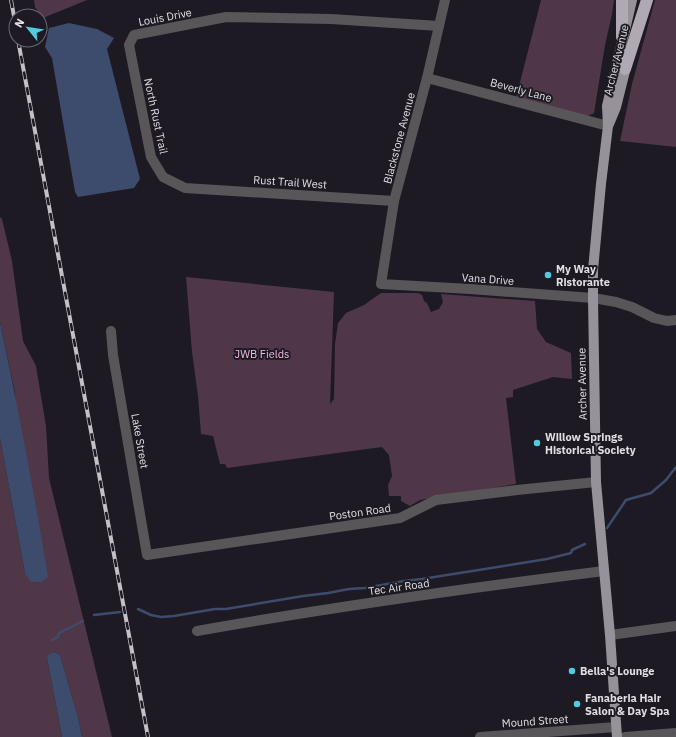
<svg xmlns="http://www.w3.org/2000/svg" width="676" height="737" font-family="'IBM Plex Sans',sans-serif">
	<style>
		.green { fill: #4f3748 }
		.water { fill: #3d4c6c }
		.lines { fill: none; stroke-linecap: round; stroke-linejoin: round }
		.stream { stroke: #3d4c6c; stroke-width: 2.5 }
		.minor { stroke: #59565a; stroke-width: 10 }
		.major { stroke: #979199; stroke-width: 10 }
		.highway { stroke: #b0a8b2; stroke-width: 12 }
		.rail-casing { stroke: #c3c1c8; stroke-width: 4 }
		.rail { stroke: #1d1a23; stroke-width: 2.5; stroke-dasharray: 8; stroke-linecap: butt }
		.poi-dot { fill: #54cade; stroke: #1d1a23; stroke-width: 1.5 }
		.labels { text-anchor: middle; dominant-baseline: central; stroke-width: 4; stroke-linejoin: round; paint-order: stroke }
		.street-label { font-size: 11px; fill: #e1dfe5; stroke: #1d1a23 }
		.poi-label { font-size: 11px; font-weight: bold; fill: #e1dfe5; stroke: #1d1a23; text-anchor: start }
		.park-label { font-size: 11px; fill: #f5bae4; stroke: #1d1a23 }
	</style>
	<rect width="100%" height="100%" fill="#1d1a23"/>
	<g class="green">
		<path d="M 34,0 L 87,0 L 43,18 L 35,7 Z"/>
		<path d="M 541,0 L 614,0 L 612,14 L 605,45 L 594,113 L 588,116 L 516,98 Z"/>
		<path d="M 655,0 L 676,0 L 676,147 L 620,141 L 632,84 Z"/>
		<path d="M 0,217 L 2,219 L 12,261 L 23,341 L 36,366 L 46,426 L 49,478 L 112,737 L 82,737 L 78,717 L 60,655 L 54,652 L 47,658 L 62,737 L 0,737 L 0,438 L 25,573 L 15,393 L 0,322 Z"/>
		<path d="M 186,277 L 334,292 L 330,404 L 334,399 L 335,344 L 338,323 L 346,313 L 364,305 L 381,293 L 418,293 L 422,295 L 424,301 L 427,303 L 431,312 L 439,309 L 443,302 L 441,294 L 535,301 L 537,329 L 546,342 L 571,353 L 572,379 L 553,377 L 513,390 L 513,397 L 506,398 L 516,484 L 420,500 L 410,506 L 401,501 L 401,496 L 389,496 L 388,485 L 392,476 L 389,455 L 382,447 L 227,468 L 225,464 L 220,464 L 213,436 L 201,434 L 198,396 L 192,352 Z"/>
	</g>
	<g class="water">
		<path d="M 69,23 L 97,29 L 114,38 L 107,49 L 140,179 L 134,188 L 78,197 L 75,192 L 52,58 L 45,47 L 49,28 Z"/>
		<path d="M 0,322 C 18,407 34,492 48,577 L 41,582 L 31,582 L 25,573 L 0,438 Z"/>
		<path d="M 54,652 L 60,655 L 78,717 L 82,737 L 62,737 L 47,658 L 48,655 Z"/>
	</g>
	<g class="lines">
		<g class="stream">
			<path d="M 607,528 L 626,500 L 651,493 L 666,480 L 676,467"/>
			<path d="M 138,609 L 151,615 L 161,617 L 174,616 L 215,609 L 226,609 L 303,596 L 328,593 L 349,589 L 365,588 L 404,581 L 422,579 L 547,559 L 571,553 L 572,550 L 585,544"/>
			<path d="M 94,615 L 120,612"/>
			<path d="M 52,640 L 58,637 L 59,633 L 83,621"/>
		</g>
		<g class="minor">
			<path d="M 445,0 L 427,78 L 394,201 L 381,284 L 470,289 L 593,298 L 616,302 L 632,307 L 654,318 L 667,321 L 676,320"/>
			<path d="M 427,78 L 608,126"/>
			<path d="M 394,201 L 185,188 L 163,177 L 151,157 L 129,45 L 134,35 L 226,17 L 331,19 L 439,26"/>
			<path d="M 111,331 L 113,355 L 147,555 L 400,518 L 436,500 L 517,490 L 596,482"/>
			<path d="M 197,631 C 332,607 468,588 604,571"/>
			<path d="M 610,635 L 676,626"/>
			<path d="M 480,737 L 616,727"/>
			<path d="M 625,737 L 676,733"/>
		</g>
		<g class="major">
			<path d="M 609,124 L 616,107 L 627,63"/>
			<path d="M 617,737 L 610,635 L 596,482 L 593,298 L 593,270 L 601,184 L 608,126 L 607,106 L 632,0"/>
		</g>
		<g class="highway">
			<path d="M 622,0 L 622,37"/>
			<path d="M 625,69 L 647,0"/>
		</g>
		<defs>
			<g id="rail">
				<path d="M 11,0 L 16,27"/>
				<path d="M 18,40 L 148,737"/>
			</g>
		</defs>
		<use href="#rail" class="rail-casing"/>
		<use href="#rail" class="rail"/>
	</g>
	<g class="poi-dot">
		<circle cx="548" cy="275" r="4"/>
		<circle cx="537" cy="443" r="4"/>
		<circle cx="572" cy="671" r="4"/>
		<circle cx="577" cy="704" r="4"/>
	</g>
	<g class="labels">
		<g class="street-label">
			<text transform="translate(165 17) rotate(-11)">Louis Drive</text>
			<text transform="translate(616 60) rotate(-76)">Archer Avenue</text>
			<text transform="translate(521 90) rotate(15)">Beverly Lane</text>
			<text transform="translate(156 116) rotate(78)">North Rust Trail</text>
			<text transform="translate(399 138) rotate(-75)">Blackstone Avenue</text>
			<text transform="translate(290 182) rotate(4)">Rust Trail West</text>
			<text transform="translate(488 279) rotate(4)">Vana Drive</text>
			<text transform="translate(582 384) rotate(-91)">Archer Avenue</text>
			<text transform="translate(140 441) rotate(80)">Lake Street</text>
			<text transform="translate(360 512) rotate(-8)">Poston Road</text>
			<text transform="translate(399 587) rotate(-8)">Tec Air Road</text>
			<text transform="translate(535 721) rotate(-4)">Mound Street</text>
		</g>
		<g class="poi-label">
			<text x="556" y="269">My Way<tspan x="556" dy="13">Ristorante</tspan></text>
			<text x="545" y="437">Willow Springs<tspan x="545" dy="13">Historical Society</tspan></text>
			<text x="580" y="671">Bella's Lounge</text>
			<text x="585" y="698">Fanaberia Hair<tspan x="585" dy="13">Salon &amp; Day Spa</tspan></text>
		</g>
		<g class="park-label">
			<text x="262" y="354">JWB Fields</text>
		</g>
	</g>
	<g transform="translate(28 28) rotate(300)"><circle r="19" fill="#1d1a23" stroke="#6b6971"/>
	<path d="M0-3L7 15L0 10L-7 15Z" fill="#54cade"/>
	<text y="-6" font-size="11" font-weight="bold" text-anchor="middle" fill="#e1dfe5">N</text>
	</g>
</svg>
